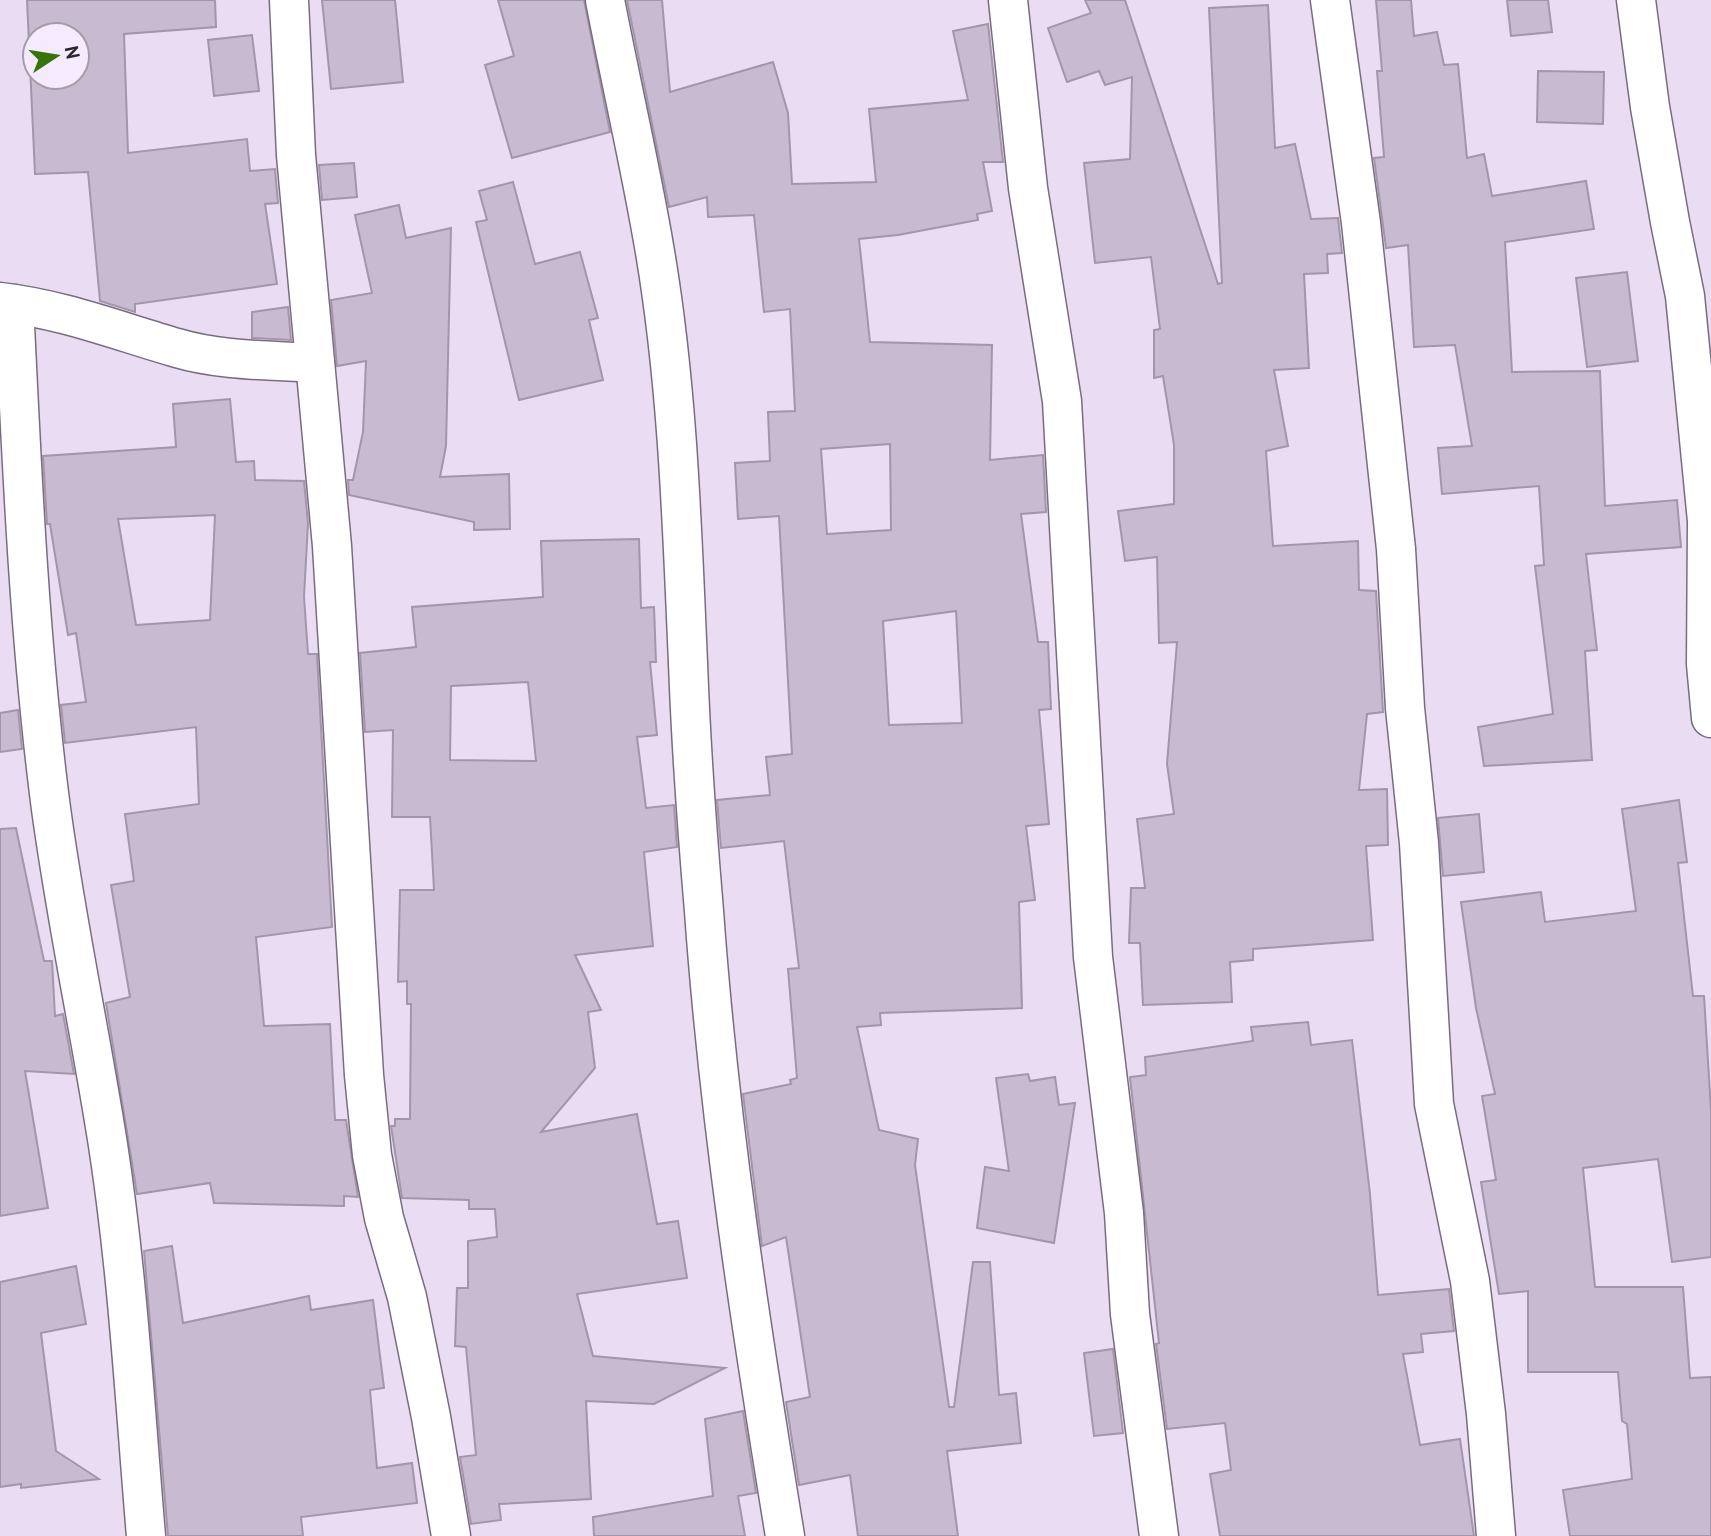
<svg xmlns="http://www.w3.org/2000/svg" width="1711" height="1536" font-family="'PT Sans',sans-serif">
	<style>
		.building { fill: #c8bbd1; stroke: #a296ab; stroke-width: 2; fill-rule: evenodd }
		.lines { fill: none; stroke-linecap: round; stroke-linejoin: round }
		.minor-casing { stroke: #786d80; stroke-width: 41 }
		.minor { stroke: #fff; stroke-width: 38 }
	</style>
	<rect width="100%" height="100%" fill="#eaddf3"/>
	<g class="building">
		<path d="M 27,0 L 215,0 L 216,27 L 124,34 L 128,153 L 247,139 L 250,171 L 275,169 L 278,203 L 265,204 L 277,284 L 135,304 L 135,312 L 100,301 L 88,172 L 35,174 ZM 35,35 L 77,35 L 77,77 L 35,77 Z"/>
		<path d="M 322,0 L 395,0 L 403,82 L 331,89 Z"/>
		<path d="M 498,0 L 584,0 L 610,132 L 512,158 L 485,65 L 514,56 Z"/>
		<path d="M 627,0 L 662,0 L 670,92 L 773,62 L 788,113 L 792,184 L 876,182 L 869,109 L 968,100 L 953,31 L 988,24 L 1003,162 L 983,162 L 992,211 L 977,214 L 978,220 L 898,235 L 859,239 L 870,342 L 992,345 L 990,460 L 1043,455 L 1046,512 L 1021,514 L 1038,642 L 1048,642 L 1051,709 L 1039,710 L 1049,824 L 1026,826 L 1035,900 L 1019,902 L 1022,1008 L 880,1013 L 881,1025 L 857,1027 L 879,1130 L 918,1139 L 915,1165 L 949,1407 L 954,1407 L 973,1262 L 990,1262 L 999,1395 L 1016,1393 L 1021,1443 L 947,1451 L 958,1536 L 858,1536 L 850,1475 L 799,1485 L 786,1402 L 810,1397 L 786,1237 L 762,1246 L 743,1094 L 791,1084 L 790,1080 L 797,1078 L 788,969 L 799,968 L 784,841 L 721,848 L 717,800 L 770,795 L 766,757 L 792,754 L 779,516 L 738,519 L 735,463 L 770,461 L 768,412 L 795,411 L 790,309 L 764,312 L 754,215 L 708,217 L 707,197 L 669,207 ZM 890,444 L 891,530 L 827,534 L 821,449 ZM 956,611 L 962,723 L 889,725 L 883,621 Z"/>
		<path d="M 1085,0 L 1125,0 L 1218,284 L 1222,283 L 1209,8 L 1268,5 L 1275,148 L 1295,144 L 1311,219 L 1338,218 L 1342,253 L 1327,254 L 1328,273 L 1304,274 L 1309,368 L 1274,370 L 1288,446 L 1266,451 L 1273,546 L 1358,541 L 1359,590 L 1376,591 L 1383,712 L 1367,714 L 1359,790 L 1387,789 L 1388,845 L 1366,846 L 1373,940 L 1253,949 L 1253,960 L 1230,962 L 1232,1002 L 1143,1005 L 1140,943 L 1129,943 L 1131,888 L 1145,888 L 1137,819 L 1174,814 L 1167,764 L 1177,642 L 1159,643 L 1157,557 L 1125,561 L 1118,511 L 1174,504 L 1174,445 L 1163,376 L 1154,378 L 1154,330 L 1160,329 L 1151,257 L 1095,263 L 1084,163 L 1130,159 L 1132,77 L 1105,85 L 1099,71 L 1067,82 L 1048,28 L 1091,13 Z"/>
		<path d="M 1376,0 L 1411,0 L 1414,36 L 1437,32 L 1444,65 L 1458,64 L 1467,158 L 1484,154 L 1492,196 L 1586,181 L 1594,229 L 1505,242 L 1512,372 L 1600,371 L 1605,506 L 1677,500 L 1681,547 L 1586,554 L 1597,650 L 1585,651 L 1592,760 L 1484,766 L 1478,727 L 1553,714 L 1535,566 L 1544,565 L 1539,486 L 1442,494 L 1438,448 L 1472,446 L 1455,345 L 1414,347 L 1408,245 L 1386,248 L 1374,158 L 1384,157 L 1377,71 L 1382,71 Z"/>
		<path d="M 1507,0 L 1548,0 L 1552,32 L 1511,36 Z"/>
		<path d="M 252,35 L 259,91 L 214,96 L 208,40 Z"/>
		<path d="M 1538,71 L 1604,72 L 1603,124 L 1537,122 Z"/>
		<path d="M 354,163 L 357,197 L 322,200 L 319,165 Z"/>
		<path d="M 513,182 L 535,264 L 580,252 L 598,318 L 589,320 L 603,380 L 519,400 L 476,222 L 487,220 L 479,191 Z"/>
		<path d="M 399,205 L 406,238 L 451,228 L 446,446 L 440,477 L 509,474 L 510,529 L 474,530 L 474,522 L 349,495 L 348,480 L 353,480 L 363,432 L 366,361 L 337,366 L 331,300 L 372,293 L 355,215 Z"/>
		<path d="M 1627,272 L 1638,361 L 1587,367 L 1576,278 Z"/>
		<path d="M 288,307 L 291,340 L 252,338 L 252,312 Z"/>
		<path d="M 230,399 L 236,462 L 254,461 L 255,480 L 304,481 L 308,523 L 304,597 L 308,654 L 317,654 L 332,927 L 256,937 L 264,1026 L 330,1024 L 335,1120 L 346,1120 L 358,1197 L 344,1196 L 344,1206 L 214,1203 L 210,1183 L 137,1194 L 106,1003 L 130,997 L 111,885 L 134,881 L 125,814 L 199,804 L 196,727 L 65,743 L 61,705 L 86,702 L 76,633 L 68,635 L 50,524 L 47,524 L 43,456 L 176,447 L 173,404 ZM 215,515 L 210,620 L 136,625 L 118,519 Z"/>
		<path d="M 639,539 L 641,608 L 654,607 L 656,662 L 650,662 L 657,735 L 637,737 L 646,808 L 674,805 L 677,847 L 644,852 L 653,946 L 575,955 L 601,1010 L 588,1012 L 595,1068 L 541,1132 L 637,1114 L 657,1224 L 678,1221 L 687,1278 L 577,1294 L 593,1356 L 725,1368 L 654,1404 L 586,1401 L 591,1499 L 499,1504 L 501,1520 L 471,1524 L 460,1457 L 476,1455 L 466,1347 L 455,1346 L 457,1288 L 468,1288 L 468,1241 L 497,1237 L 495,1209 L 469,1209 L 469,1200 L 402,1198 L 391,1126 L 395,1126 L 395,1119 L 410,1119 L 411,1004 L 407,1004 L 407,981 L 398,982 L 400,890 L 434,890 L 430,817 L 392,817 L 393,730 L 365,732 L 360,653 L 416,647 L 412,607 L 543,597 L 541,541 ZM 528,682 L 536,761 L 450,760 L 451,686 Z"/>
		<path d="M 18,710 L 22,749 L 0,752 L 0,713 Z"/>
		<path d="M 1679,800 L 1687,862 L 1678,863 L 1693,996 L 1704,996 L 1711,1110 L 1711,1257 L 1672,1262 L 1658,1159 L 1583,1168 L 1595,1287 L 1683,1287 L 1690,1378 L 1711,1377 L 1711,1536 L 1570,1536 L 1563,1490 L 1632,1479 L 1627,1424 L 1622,1421 L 1618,1372 L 1528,1372 L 1528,1291 L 1499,1294 L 1481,1182 L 1496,1180 L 1482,1096 L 1495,1094 L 1476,1008 L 1461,902 L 1541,892 L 1545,922 L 1636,911 L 1622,809 Z"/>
		<path d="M 1479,814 L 1484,872 L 1443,876 L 1438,818 Z"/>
		<path d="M 16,828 L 44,961 L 52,961 L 55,1016 L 63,1014 L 74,1074 L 25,1071 L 48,1208 L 0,1216 L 0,829 Z"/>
		<path d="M 1308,1022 L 1311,1045 L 1352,1040 L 1370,1194 L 1378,1295 L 1449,1289 L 1454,1331 L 1421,1334 L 1423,1352 L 1403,1354 L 1420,1445 L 1460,1439 L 1474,1536 L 1220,1536 L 1210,1474 L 1231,1470 L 1225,1423 L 1167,1429 L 1156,1344 L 1159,1343 L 1130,1077 L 1146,1075 L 1145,1057 L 1253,1041 L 1251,1027 Z"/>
		<path d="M 1028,1074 L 1030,1081 L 1055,1077 L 1059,1105 L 1075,1103 L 1054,1243 L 977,1228 L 985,1167 L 1009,1171 L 996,1078 Z"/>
		<path d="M 172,1246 L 183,1323 L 309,1296 L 311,1310 L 373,1300 L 384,1388 L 370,1390 L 377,1468 L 412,1463 L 417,1503 L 301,1517 L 303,1536 L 168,1536 L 144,1251 Z"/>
		<path d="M 76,1266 L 86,1324 L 41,1333 L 56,1451 L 99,1479 L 21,1488 L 21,1484 L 0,1487 L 0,1282 Z"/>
		<path d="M 1113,1349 L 1123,1433 L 1094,1436 L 1084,1353 Z"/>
		<path d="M 743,1411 L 756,1493 L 738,1496 L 745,1536 L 594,1536 L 593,1517 L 713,1496 L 705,1419 Z"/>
	</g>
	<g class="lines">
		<defs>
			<g id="minor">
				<path d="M 289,0 L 296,155 L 332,546 L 364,1075 L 372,1155 L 384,1218 L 407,1297 L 431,1417 L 451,1536"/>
				<path d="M 605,0 C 621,84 641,168 655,252 C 678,388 682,526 688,663 C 691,746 697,829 704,911 C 719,1121 751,1329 785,1536"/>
				<path d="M 1008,0 L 1028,188 L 1062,401 L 1093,957 L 1124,1213 L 1130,1314 L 1159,1536"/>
				<path d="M 1330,0 L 1361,223 L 1396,549 L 1405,708 L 1419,843 L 1434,1104 L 1470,1281 L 1486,1414 L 1496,1536"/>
				<path d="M 1636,0 L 1650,107 L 1670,222 L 1685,296 L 1707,521 L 1706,664 L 1711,718"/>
				<path d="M 0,302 C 62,309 118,331 177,348 C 221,361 269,360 315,363"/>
				<path d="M 14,304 C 22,470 29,636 50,801 C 65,916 90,1030 108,1145 C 128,1275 135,1406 146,1536"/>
			</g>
		</defs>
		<use href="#minor" class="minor-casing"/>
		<use href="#minor" class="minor"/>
	</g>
	<g transform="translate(56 56) rotate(78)"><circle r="33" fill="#f6ebfe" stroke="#a49caa" stroke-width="2"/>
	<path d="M0-5L12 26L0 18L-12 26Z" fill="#37740c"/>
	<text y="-10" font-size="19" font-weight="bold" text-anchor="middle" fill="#2a252d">N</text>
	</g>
</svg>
